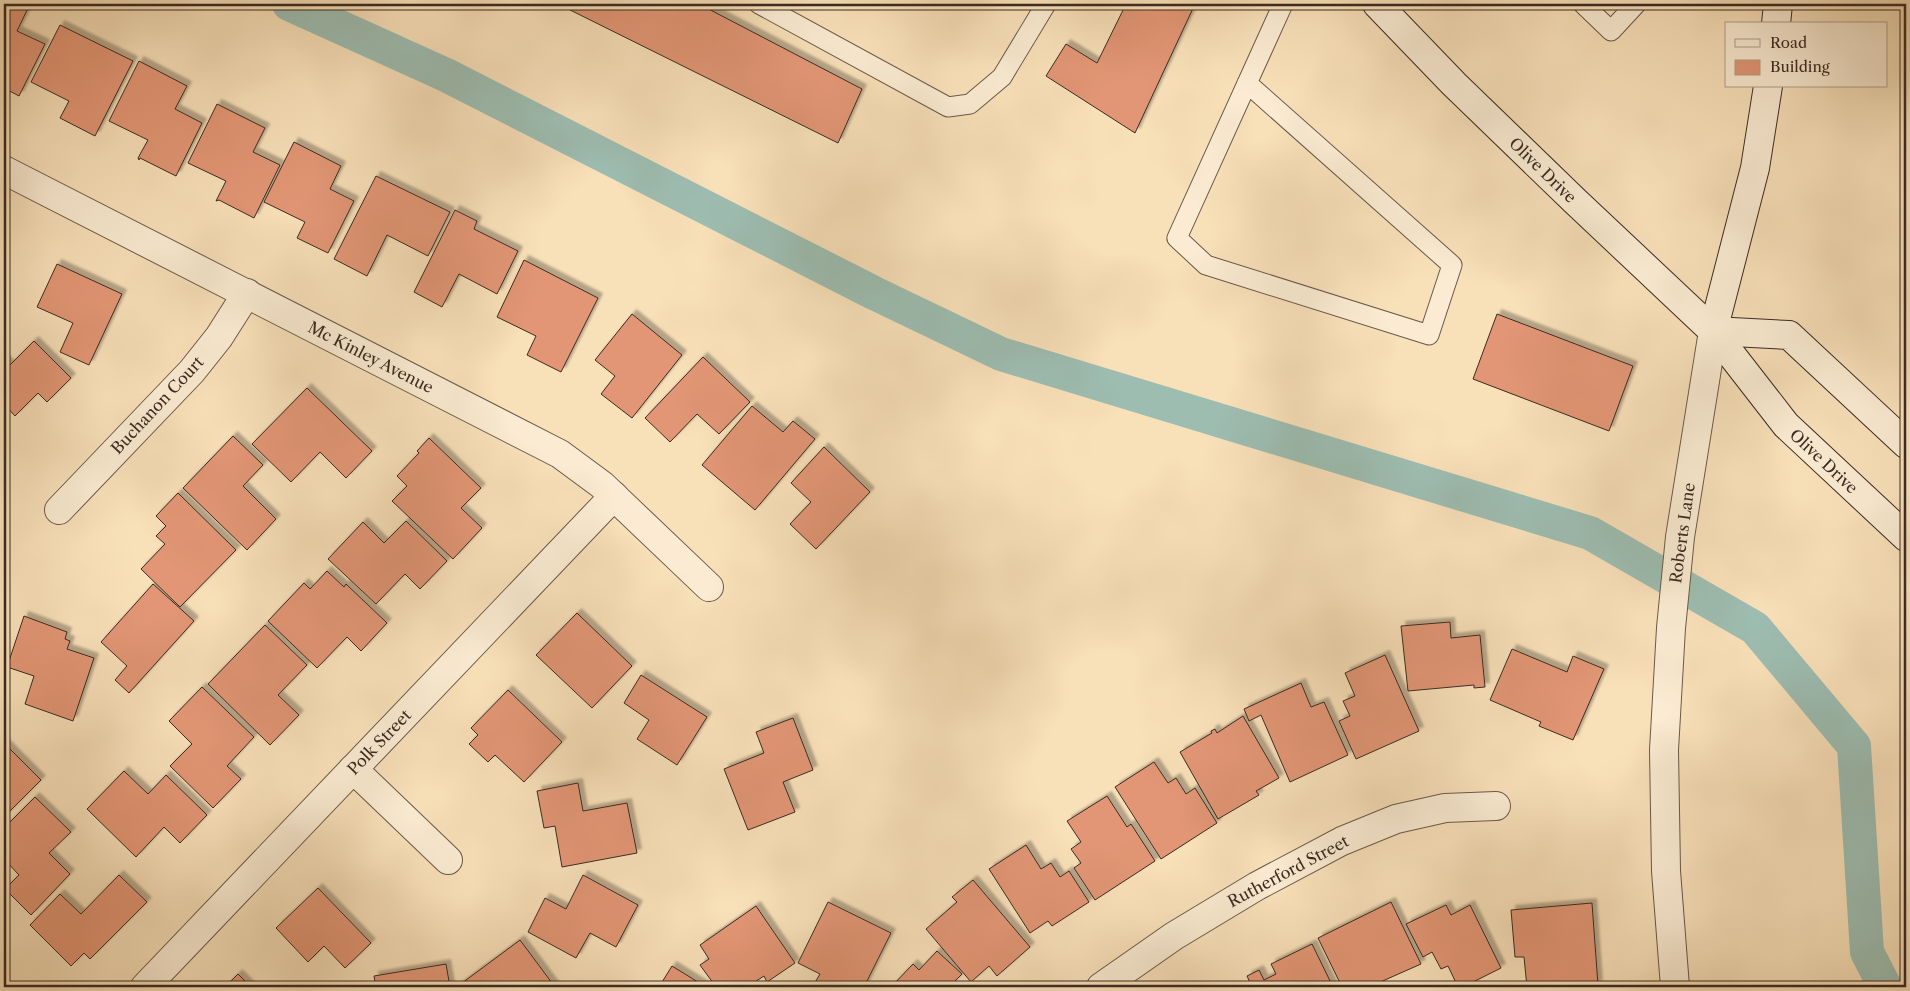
<svg xmlns="http://www.w3.org/2000/svg" width="1910" height="991" font-family="'Libre Caslon Text',serif">
	<style>
		.lines { fill: none; stroke-linecap: round; stroke-linejoin: round }
		.canal { stroke: #9dbdb1; stroke-width: 34 }
		.building { fill: #e29675; stroke: #3b2a22; filter: url(#shadow) }
		.service-casing { stroke: #6a5848; stroke-width: 21 }
		.minor-casing { stroke: #6a5848; stroke-width: 30 }
		.tertiary-casing { stroke: #6a5848; stroke-width: 30 }
		.secondary-casing { stroke: #3b2a22; stroke-width: 30 }
		.service { stroke: #faebd2; stroke-width: 19 }
		.minor { stroke: #faebd2; stroke-width: 28 }
		.tertiary { stroke: #faebd2; stroke-width: 28 }
		.secondary { stroke: #faebd2; stroke-width: 28 }
		.labels { text-anchor: middle; dominant-baseline: central; stroke-width: 4; stroke-linejoin: round; paint-order: stroke }
		.street-label { font-size: 16px; fill: #3b2a22; stroke: #faebd2 }
	</style>
	<defs>
		<filter id="shadow"><feDropShadow dx="4.5" dy="-4.5" stdDeviation="1" flood-color="#0004"/></filter>
	</defs>
	<rect width="100%" height="100%" fill="#f8e0b9"/>
	<filter id="stains"><feTurbulence type="fractalNoise" baseFrequency=".004" numOctaves="4"/><feColorMatrix values="0 0 0 0 .2 0 0 0 0 .09 0 0 0 0 .02 0 0 0 .5 -.17"/></filter>
	<radialGradient id="worn" r=".72"><stop offset=".6" stop-color="#630" stop-opacity="0"/><stop offset="1" stop-color="#630" stop-opacity=".3"/></radialGradient>
	<g class="lines">
		<path class="canal" d="M 289,4 L 446,75 L 874,293 L 1001,354 L 1590,533 L 1755,628 L 1854,746 L 1867,952 L 1885,987"/>
	</g>
	<g class="building">
		<path d="M 4,4 L 24,4 L 29,6 L 17,31 L 45,44 L 19,96 L 4,88 Z"/>
		<path d="M 558,4 L 699,4 L 862,89 L 838,143 Z"/>
		<path d="M 1126,4 L 1195,4 L 1135,133 L 1046,76 L 1066,44 L 1097,63 Z"/>
		<path d="M 60,25 L 133,61 L 95,136 L 60,118 L 69,101 L 31,82 Z"/>
		<path d="M 139,61 L 187,86 L 175,109 L 202,123 L 176,176 L 140,158 L 139,160 L 138,158 L 148,140 L 109,121 Z"/>
		<path d="M 217,104 L 265,128 L 253,152 L 280,165 L 254,218 L 219,200 L 216,201 L 226,181 L 188,163 Z"/>
		<path d="M 294,142 L 341,166 L 330,189 L 354,201 L 328,253 L 297,238 L 305,222 L 264,202 Z"/>
		<path d="M 376,176 L 450,212 L 428,256 L 387,235 L 367,276 L 334,259 Z"/>
		<path d="M 455,210 L 477,221 L 474,229 L 518,251 L 497,294 L 459,274 L 442,307 L 414,292 Z"/>
		<path d="M 524,260 L 598,298 L 561,372 L 527,355 L 536,336 L 497,317 Z"/>
		<path d="M 57,264 L 122,294 L 89,365 L 60,352 L 73,323 L 37,307 Z"/>
		<path d="M 632,314 L 682,355 L 632,418 L 601,394 L 615,376 L 595,360 Z"/>
		<path d="M 1497,314 L 1633,366 L 1609,431 L 1473,379 Z"/>
		<path d="M 34,341 L 71,378 L 47,402 L 38,393 L 15,416 L 4,404 L 4,359 L 10,365 Z"/>
		<path d="M 703,357 L 750,402 L 719,434 L 697,414 L 670,442 L 645,418 Z"/>
		<path d="M 307,388 L 372,451 L 346,478 L 320,452 L 291,482 L 252,444 Z"/>
		<path d="M 752,406 L 783,432 L 793,421 L 815,439 L 755,510 L 702,465 Z"/>
		<path d="M 233,436 L 263,465 L 243,486 L 276,519 L 247,550 L 183,488 Z"/>
		<path d="M 429,438 L 481,488 L 461,508 L 482,528 L 453,559 L 392,501 L 407,486 L 397,476 L 419,453 L 417,451 Z"/>
		<path d="M 824,447 L 870,492 L 816,549 L 790,524 L 811,502 L 791,483 Z"/>
		<path d="M 178,493 L 236,550 L 180,607 L 141,569 L 165,544 L 156,536 L 166,526 L 156,516 Z"/>
		<path d="M 406,521 L 447,561 L 420,589 L 405,574 L 376,604 L 328,559 L 363,522 L 384,543 Z"/>
		<path d="M 327,571 L 344,587 L 346,584 L 387,623 L 361,651 L 347,637 L 317,668 L 268,621 L 304,583 L 310,589 Z"/>
		<path d="M 153,584 L 194,621 L 129,693 L 115,680 L 127,666 L 101,642 Z"/>
		<path d="M 577,613 L 632,666 L 592,708 L 536,655 Z"/>
		<path d="M 24,616 L 67,632 L 65,639 L 70,641 L 67,649 L 94,658 L 73,721 L 25,704 L 34,676 L 7,667 Z"/>
		<path d="M 1450,622 L 1451,638 L 1480,635 L 1485,687 L 1474,688 L 1474,685 L 1408,691 L 1401,626 Z"/>
		<path d="M 265,625 L 307,665 L 278,695 L 299,715 L 270,745 L 208,684 Z"/>
		<path d="M 1512,649 L 1567,672 L 1573,656 L 1604,669 L 1573,740 L 1539,726 L 1541,722 L 1490,700 Z"/>
		<path d="M 1385,655 L 1419,731 L 1356,759 L 1339,721 L 1350,716 L 1343,701 L 1355,696 L 1345,673 Z"/>
		<path d="M 641,675 L 707,717 L 677,765 L 637,739 L 649,720 L 624,703 Z"/>
		<path d="M 1301,683 L 1311,707 L 1324,702 L 1348,755 L 1290,782 L 1261,715 L 1249,721 L 1244,709 Z"/>
		<path d="M 202,687 L 254,737 L 227,766 L 241,779 L 213,808 L 170,766 L 192,744 L 169,721 Z"/>
		<path d="M 508,690 L 562,742 L 524,782 L 495,755 L 488,762 L 469,744 L 478,735 L 471,728 Z"/>
		<path d="M 1243,716 L 1279,778 L 1256,791 L 1259,795 L 1218,819 L 1180,752 L 1212,733 L 1211,731 L 1215,729 L 1217,733 Z"/>
		<path d="M 793,718 L 813,770 L 783,782 L 795,812 L 748,830 L 724,769 L 764,753 L 756,732 Z"/>
		<path d="M 4,743 L 41,780 L 4,817 Z"/>
		<path d="M 1154,762 L 1168,783 L 1176,778 L 1186,794 L 1195,788 L 1217,823 L 1161,859 L 1115,787 Z"/>
		<path d="M 124,771 L 148,794 L 166,775 L 207,815 L 180,843 L 164,827 L 136,857 L 87,809 Z"/>
		<path d="M 578,783 L 583,811 L 627,803 L 637,853 L 562,867 L 555,826 L 544,828 L 537,791 Z"/>
		<path d="M 1107,796 L 1127,827 L 1131,824 L 1155,861 L 1095,900 L 1074,868 L 1081,863 L 1071,849 L 1081,842 L 1067,821 Z"/>
		<path d="M 35,797 L 71,832 L 49,853 L 70,874 L 31,915 L 5,889 L 19,875 L 4,859 L 4,828 Z"/>
		<path d="M 1026,845 L 1041,869 L 1051,863 L 1060,877 L 1069,871 L 1089,902 L 1052,926 L 1048,921 L 1030,933 L 989,869 Z"/>
		<path d="M 119,875 L 147,902 L 90,959 L 84,953 L 71,966 L 30,925 L 60,894 L 81,914 Z"/>
		<path d="M 583,875 L 638,905 L 616,947 L 590,933 L 576,958 L 528,932 L 545,898 L 566,909 Z"/>
		<path d="M 973,880 L 1030,947 L 997,976 L 989,966 L 971,982 L 926,929 L 957,902 L 952,897 Z"/>
		<path d="M 318,888 L 371,943 L 345,968 L 324,946 L 308,962 L 276,928 Z"/>
		<path d="M 828,902 L 891,933 L 864,987 L 820,987 L 814,984 L 820,974 L 798,963 Z"/>
		<path d="M 1391,902 L 1421,964 L 1369,987 L 1342,987 L 1318,938 Z"/>
		<path d="M 1592,903 L 1598,985 L 1565,987 L 1527,987 L 1524,957 L 1515,957 L 1511,910 Z"/>
		<path d="M 1446,905 L 1451,915 L 1470,905 L 1501,968 L 1463,987 L 1458,987 L 1448,966 L 1441,969 L 1432,952 L 1423,957 L 1406,924 Z"/>
		<path d="M 756,906 L 795,963 L 767,982 L 764,976 L 747,987 L 716,987 L 700,965 L 709,959 L 700,945 Z"/>
		<path d="M 520,940 L 555,987 L 459,987 L 458,986 Z"/>
		<path d="M 1312,944 L 1333,987 L 1252,987 L 1247,976 L 1259,970 L 1264,980 L 1276,974 L 1271,964 Z"/>
		<path d="M 937,951 L 962,974 L 949,987 L 891,987 L 913,964 L 919,970 Z"/>
		<path d="M 446,964 L 450,987 L 376,987 L 374,976 Z"/>
		<path d="M 672,966 L 706,987 L 659,987 Z"/>
		<path d="M 238,974 L 251,987 L 225,987 Z"/>
	</g>
	<g class="lines">
		<defs>
			<g id="service">
				<path d="M 759,4 L 948,107 L 970,104 L 1002,77 L 1046,4"/>
				<path d="M 1583,4 L 1611,31 L 1636,4"/>
				<path d="M 1247,83 L 1452,265 L 1429,335 L 1206,265 L 1177,238 C 1213,160 1248,82 1283,4"/>
			</g>
			<g id="minor">
				<path d="M 4,170 L 560,454 L 602,485 L 709,587"/>
				<path d="M 59,510 L 192,371 L 219,337 L 247,293"/>
				<path d="M 353,769 L 448,860"/>
				<path d="M 145,987 L 614,496"/>
				<path d="M 1101,987 L 1174,936 L 1257,886 L 1342,841 L 1396,819 L 1445,808 L 1496,806"/>
			</g>
			<path id="tertiary" d="M 1675,987 L 1666,871 L 1664,750 L 1671,628 L 1680,537 L 1713,331"/>
			<g id="secondary">
				<path d="M 1377,4 L 1454,84 L 1575,201 L 1713,331 L 1786,425 L 1906,537"/>
				<path d="M 1776,24 L 1778,4"/>
				<path d="M 1713,331 L 1755,168 L 1768,86"/>
				<path d="M 1713,331 L 1789,335 L 1906,444"/>
			</g>
		</defs>
		<use href="#service" class="service-casing"/>
		<use href="#minor" class="minor-casing"/>
		<use href="#tertiary" class="tertiary-casing"/>
		<use href="#secondary" class="secondary-casing"/>
		<use href="#service" class="service"/>
		<use href="#minor" class="minor"/>
		<use href="#tertiary" class="tertiary"/>
		<use href="#secondary" class="secondary"/>
	</g>
	<g class="labels">
		<g class="street-label">
			<text transform="translate(1543 170) rotate(44)">Olive Drive</text>
			<text transform="translate(371 357) rotate(27)">Mc Kinley Avenue</text>
			<text transform="translate(157 405) rotate(-47)">Buchanon Court</text>
			<text transform="translate(1824 461) rotate(43)">Olive Drive</text>
			<text transform="translate(1682 533) rotate(-82)">Roberts Lane</text>
			<text transform="translate(379 742) rotate(-46)">Polk Street</text>
			<text transform="translate(1288 871) rotate(-28)">Rutherford Street</text>
		</g>
	</g>
	<rect width="1910" height="991" fill="none" stroke="#f8e0b9" stroke-width="20"/>
	<rect x="5" y="5" width="1900" height="981" fill="none" stroke="#3b2a22" stroke-width="2.5"/>
	<rect x="10" y="10" width="1890" height="971" fill="none" stroke="#3b2a22"/>
	<rect x="1725" y="22" width="162" height="65" fill="#faebd2" stroke="#ae9e8c"/>
	<rect x="1735" y="39" width="25" height="8" fill="#faebd2" stroke="#ae9e8c"/>
	<text x="1770" y="48" font-size="15" fill="#3b2a22">Road</text>
	<rect x="1735" y="60" width="25" height="15" fill="#e29675" stroke="#ae9e8c"/>
	<text x="1770" y="72" font-size="15" fill="#3b2a22">Building</text>
	<rect width="100%" height="100%" filter="url(#stains)"/>
	<rect width="100%" height="100%" fill="url(#worn)"/>
</svg>
